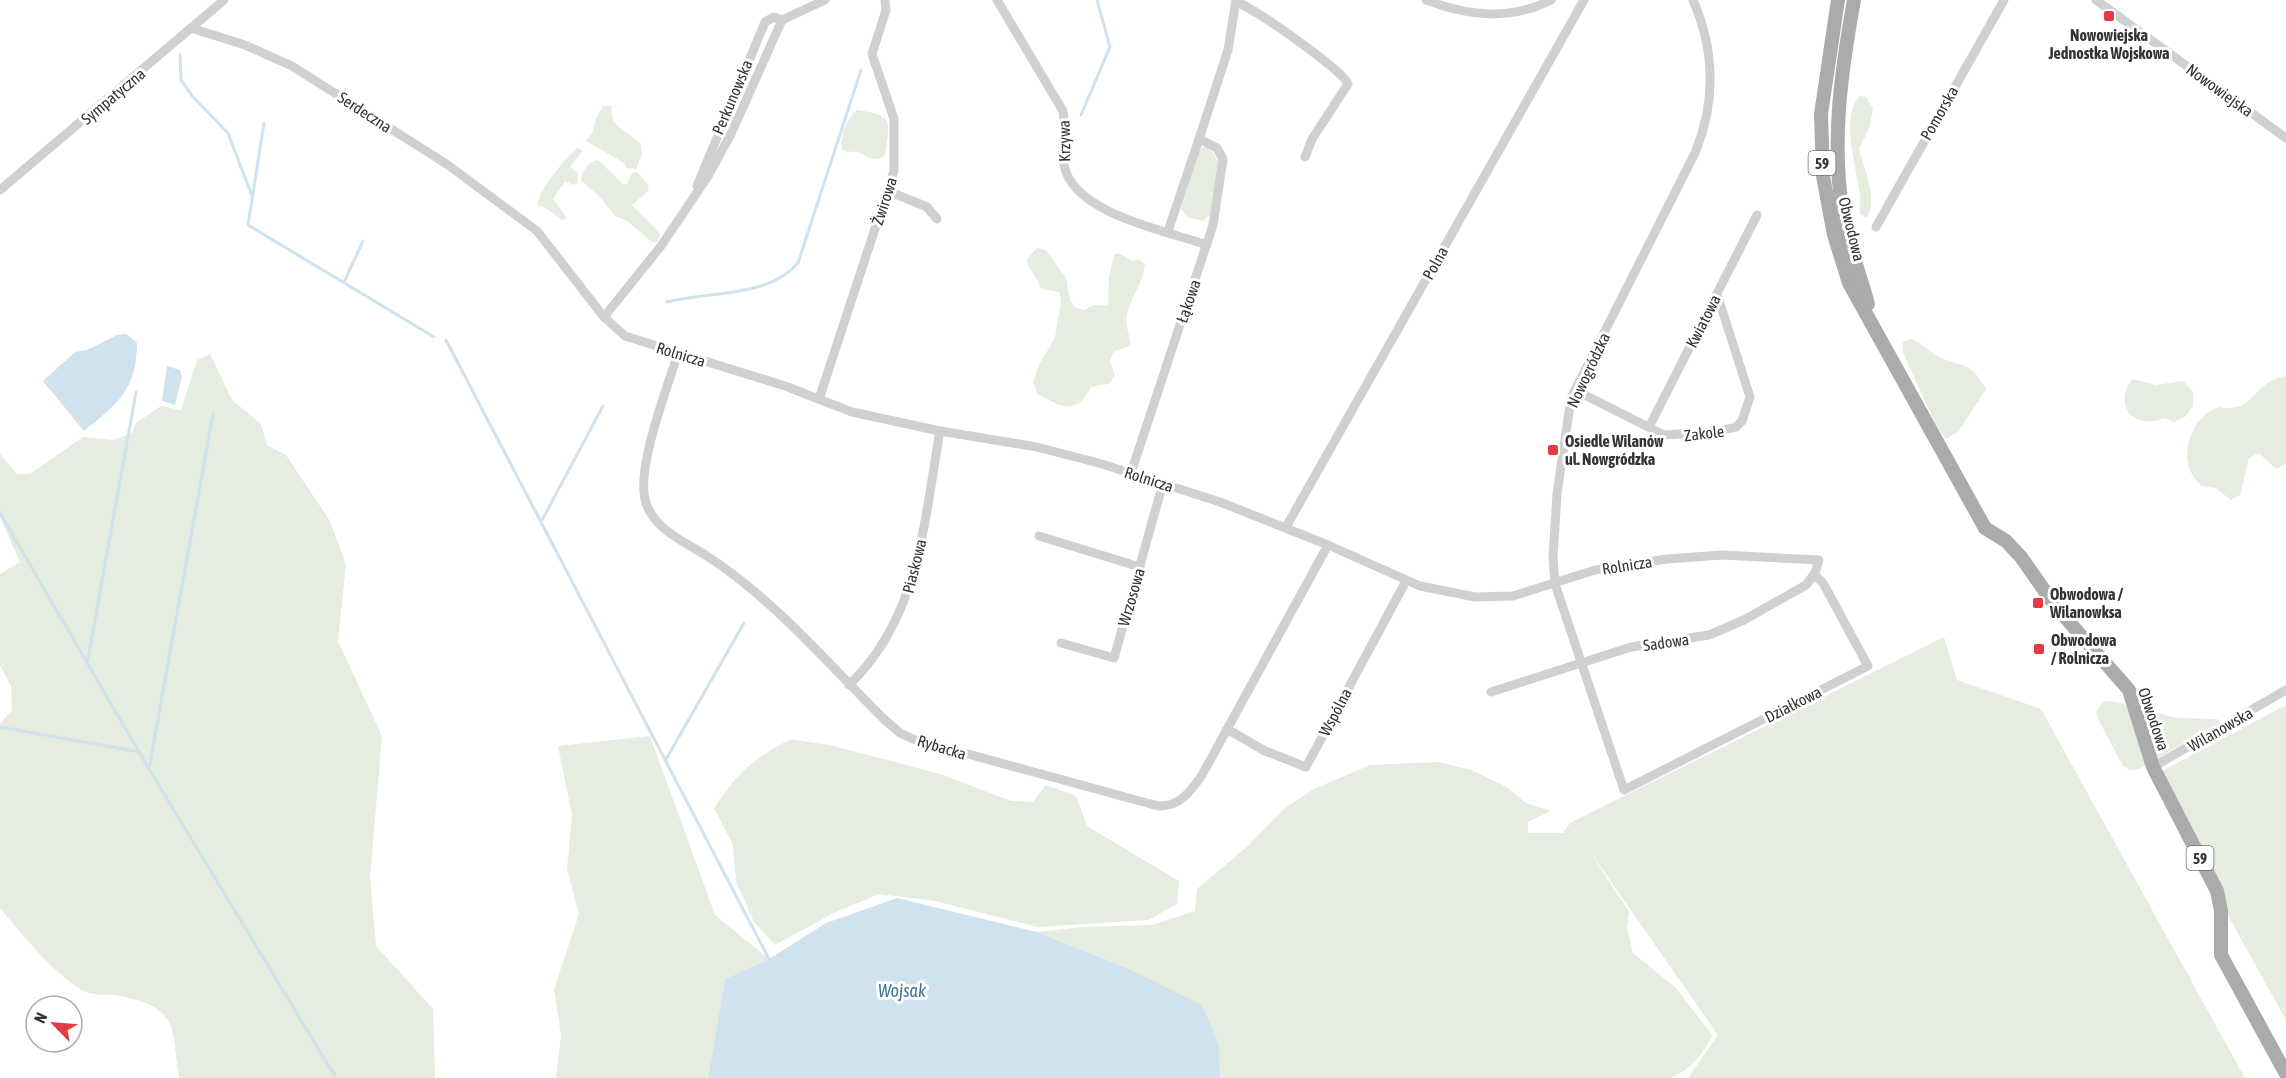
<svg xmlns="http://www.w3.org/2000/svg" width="2286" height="1078" font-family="'Asap Condensed',sans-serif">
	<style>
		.green { fill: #e6ecdf }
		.water { fill: #cfe2ee }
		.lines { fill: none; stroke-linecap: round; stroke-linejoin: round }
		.stream { stroke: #cfe2ee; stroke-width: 3 }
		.minor { stroke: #d0d0d0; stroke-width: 9 }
		.primary { stroke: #ababab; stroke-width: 14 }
		.poi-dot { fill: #e63946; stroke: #fff; stroke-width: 2 }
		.labels { text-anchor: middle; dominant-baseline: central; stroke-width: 6; stroke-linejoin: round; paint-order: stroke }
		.shield { fill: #fff; stroke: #707070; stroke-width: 1.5 }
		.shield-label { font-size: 15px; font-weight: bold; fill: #333 }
		.poi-label { font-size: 16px; font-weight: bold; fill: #333; stroke: #fff; text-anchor: start }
		.street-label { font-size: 16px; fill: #333; stroke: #fff }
		.water-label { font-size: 18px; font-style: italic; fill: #3f7597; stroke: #fff }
	</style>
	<rect width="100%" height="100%" fill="#fff"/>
	<g class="green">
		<path d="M 1859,96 L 1866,97 L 1873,108 L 1869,129 L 1859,149 C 1864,168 1878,199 1867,218 L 1860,214 C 1859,207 1860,201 1860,195 C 1857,168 1840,118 1859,96 Z"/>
		<path d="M 603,106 L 611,106 L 613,122 L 641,144 L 642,154 L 636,169 L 627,168 L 624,163 L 586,141 L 593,131 L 595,121 Z"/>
		<path d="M 857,110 C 893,115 891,120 885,155 C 873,165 869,155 857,152 C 851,151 848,153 842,150 C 840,136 846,119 857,110 Z"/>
		<path d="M 1204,147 L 1212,151 L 1220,163 L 1211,214 L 1203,221 L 1187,217 L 1181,208 L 1200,149 Z"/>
		<path d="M 577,148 L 583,151 L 570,167 L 578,173 L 577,183 L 573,185 L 565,181 L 553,199 L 566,216 L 565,220 L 562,220 L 544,207 L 537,205 C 540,189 564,160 577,148 Z"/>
		<path d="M 598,160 L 623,184 L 627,184 L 632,173 L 637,172 L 649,186 L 648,191 L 632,205 L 658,231 L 660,235 L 657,242 L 652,242 L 627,221 L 614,215 L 602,199 L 581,180 C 583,170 588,161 598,160 Z"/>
		<path d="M 1037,248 L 1046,250 L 1066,278 L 1070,300 L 1076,308 L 1084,310 L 1094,305 L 1108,306 L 1109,277 L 1114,255 L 1118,253 L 1132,261 L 1138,259 L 1145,264 C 1143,282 1134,293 1128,309 C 1123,326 1131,334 1130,346 L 1114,351 L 1110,360 L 1115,376 L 1108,384 L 1091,387 C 1077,416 1060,407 1038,394 L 1033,382 L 1039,365 L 1055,338 L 1061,300 L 1059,292 L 1041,289 C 1038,277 1028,270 1027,259 Z"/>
		<path d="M 1910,339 C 1921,342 1925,348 1934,354 C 1959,370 1968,356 1986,389 L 1958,432 L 1946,439 L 1936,425 L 1903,353 L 1903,342 Z"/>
		<path d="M 210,354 L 232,400 L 261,424 L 267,445 L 286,455 L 330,521 L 346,565 L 338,641 L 382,736 L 370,878 L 376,946 L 433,1009 L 435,1078 L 179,1078 C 171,1026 180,1009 121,996 C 111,993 99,996 89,993 C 61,983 19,931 0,908 L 0,724 L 12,710 L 11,686 L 0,665 L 0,574 L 20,562 L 0,517 L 0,454 L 17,474 L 30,474 L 83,437 L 114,440 L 132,433 L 136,423 L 161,406 L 181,410 L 197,360 Z"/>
		<path d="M 2286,376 L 2286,464 L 2276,469 L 2259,453 L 2249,458 L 2240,495 L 2231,500 L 2216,488 L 2201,486 C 2198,481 2192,476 2190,470 C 2181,446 2195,415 2219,407 C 2255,415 2254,379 2286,376 Z"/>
		<path d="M 2132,379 L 2156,385 L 2183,381 L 2193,392 L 2193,406 L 2185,417 L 2174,422 L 2165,418 C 2136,430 2112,408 2132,379 Z"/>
		<path d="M 1944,637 L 1957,680 L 2041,709 L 2245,1078 L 1688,1078 L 1718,1035 L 1586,846 L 1629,912 L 1627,928 L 1633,953 L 1676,988 L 1712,1035 C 1704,1053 1690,1070 1671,1078 L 1220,1078 L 1219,1046 L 1122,966 L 1037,932 L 1083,927 L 1152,925 L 1195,911 L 1197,889 L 1248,846 L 1285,808 L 1314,789 L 1370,765 L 1439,762 L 1471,770 L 1505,786 L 1526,803 L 1551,811 L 1528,822 L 1528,833 L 1563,833 L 1570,823 Z"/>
		<path d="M 2104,701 L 2116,702 L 2177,718 L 2217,719 L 2220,722 L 2139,769 L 2130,770 L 2123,766 L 2097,717 L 2096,711 Z"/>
		<path d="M 2286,705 L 2286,1020 L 2151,777 Z"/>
		<path d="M 650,736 L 715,915 L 769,959 L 725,979 L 708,1078 L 556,1078 L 561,1035 L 554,989 L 579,914 L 567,869 L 572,815 L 558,746 Z"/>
		<path d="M 791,739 L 834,746 L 940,774 L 1011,801 L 1033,802 L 1046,785 L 1076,796 L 1087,826 L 1179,881 L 1177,904 L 1148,920 L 1038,927 L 935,901 L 879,894 L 834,913 L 775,945 L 754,922 L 736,881 L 733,845 L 714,808 C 738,772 752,759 791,739 Z"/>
	</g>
	<g class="water">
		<path d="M 126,334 L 137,343 C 137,390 117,404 84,431 L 43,381 L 75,352 L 87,350 L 117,335 Z"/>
		<path d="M 167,366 L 180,370 L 182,377 L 175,405 L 162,401 Z"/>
		<path d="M 897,898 L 1037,932 L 1122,966 L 1202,1005 L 1219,1046 L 1220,1078 L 708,1078 L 725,979 L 769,959 L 826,923 Z"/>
	</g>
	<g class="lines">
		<g class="stream">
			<path d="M 180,55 L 181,80 L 193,97 L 228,133 L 252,196"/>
			<path d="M 1081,115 L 1110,47 L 1097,0"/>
			<path d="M 264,123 L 248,225 L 434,337"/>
			<path d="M 344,282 L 363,241"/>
			<path d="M 667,302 C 709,291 768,298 798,263 L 861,70"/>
			<path d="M 446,340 L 769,959"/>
			<path d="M 0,513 L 149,769 L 336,1078"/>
			<path d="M 541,522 L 603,406"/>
			<path d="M 88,659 L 136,392"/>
			<path d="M 0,727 L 140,752"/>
			<path d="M 665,761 L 744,623"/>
			<path d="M 149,769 L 213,414"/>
		</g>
		<g class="minor">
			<path d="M 997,0 L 1063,111 C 1067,129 1060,147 1064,165 C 1073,214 1168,231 1207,245"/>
			<path d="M 1426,0 C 1468,16 1510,21 1551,0"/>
			<path d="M 1693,0 C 1715,51 1716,102 1695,153 L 1571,398 L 1557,494 L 1553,558 L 1555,584 L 1624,790 L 1868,666 L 1823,583 L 1814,574"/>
			<path d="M 2096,0 L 2286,138"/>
			<path d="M 1236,2 C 1250,5 1344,71 1348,84 L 1312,139 L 1305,157"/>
			<path d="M 191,28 L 245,45 L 292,66 L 448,165 L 537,231 L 604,317 L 625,336 L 785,386 L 852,412 L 940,431 L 1037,447 L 1102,464 L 1220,502 L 1328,545 L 1420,586 L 1475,597 L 1513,596 L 1595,570 L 1667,559 L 1722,555 L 1819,560 L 1815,573 L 1806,585 L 1744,620 L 1709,635 L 1631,647 L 1491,692"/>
			<path d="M 697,186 L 765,22 L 774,17 L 782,20 L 825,0"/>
			<path d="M 0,190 L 224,0"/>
			<path d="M 888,191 L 927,207 L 937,219"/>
			<path d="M 1876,227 L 2004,0"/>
			<path d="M 1168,231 L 1199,139"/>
			<path d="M 604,317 L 661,246 L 708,176 L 731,134 L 782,20"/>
			<path d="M 678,353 C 667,389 637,465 645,499 C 651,528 685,542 707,556 C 775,600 828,664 885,720 L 900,733 L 913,739 L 1158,806 C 1180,807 1191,791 1202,775 L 1328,545"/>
			<path d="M 1575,390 L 1664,435 L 1716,432 L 1736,427 L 1742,421 L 1750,397 L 1717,294"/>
			<path d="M 819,399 L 894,171 L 894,119 L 872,54 L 886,10 L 885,0"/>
			<path d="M 1649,427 L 1757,215"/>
			<path d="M 1131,473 L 1213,225 L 1223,159 L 1217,148 L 1199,139 L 1228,50 L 1236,0"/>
			<path d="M 1286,527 L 1584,0"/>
			<path d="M 1039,536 L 1140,567"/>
			<path d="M 1061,643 L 1114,658 L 1163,483"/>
			<path d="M 849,685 C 919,619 924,521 940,431"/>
			<path d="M 1227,729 L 1265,751 L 1306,767 L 1406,581"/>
			<path d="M 2153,767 L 2286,690"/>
		</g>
		<g class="primary">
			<path d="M 1838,0 L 1821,114 L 1823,176 L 1834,235 L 1849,283 L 1985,528 L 2006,541 L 2021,557 L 2056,607 L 2129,690 L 2153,767 L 2217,891 L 2221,911 L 2221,955 L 2286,1074"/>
			<path d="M 1854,0 C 1841,72 1831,142 1843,215 C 1849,246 1860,275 1868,304"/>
		</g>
	</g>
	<g class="poi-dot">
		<rect x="2103" y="10" width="12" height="12" rx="3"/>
		<rect x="1547" y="444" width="12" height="12" rx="3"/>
		<rect x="2032" y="597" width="12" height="12" rx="3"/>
		<rect x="2033" y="643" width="12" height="12" rx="3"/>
	</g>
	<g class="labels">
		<g class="shield">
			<rect x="1808.5" y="151" width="27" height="24" rx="4.5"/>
			<rect x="2186.5" y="846" width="27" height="24" rx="4.5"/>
		</g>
		<g class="shield-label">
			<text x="1822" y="163">59</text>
			<text x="2200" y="858">59</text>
		</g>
		<g class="poi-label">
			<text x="2109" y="35" text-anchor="middle">Nowowiejska<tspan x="2109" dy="18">Jednostka Wojskowa</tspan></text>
			<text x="1565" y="441">Osiedle Wilanów<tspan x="1565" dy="18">ul. Nowgródzka</tspan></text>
			<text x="2050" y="594">Obwodowa /<tspan x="2050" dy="18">Wilanowksa</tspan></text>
			<text x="2051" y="640">Obwodowa<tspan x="2051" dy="18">/ Rolnicza</tspan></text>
		</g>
		<g class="street-label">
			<text transform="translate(2220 90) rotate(36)">Nowowiejska</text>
			<text transform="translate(113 96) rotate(-40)">Sympatyczna</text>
			<text transform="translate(732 97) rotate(-67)">Perkunowska</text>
			<text transform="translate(365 112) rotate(33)">Serdeczna</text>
			<text transform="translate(1939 113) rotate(-60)">Pomorska</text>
			<text transform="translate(1064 141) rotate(-91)">Krzywa</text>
			<text transform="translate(884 201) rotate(-72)">Żwirowa</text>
			<text transform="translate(1852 229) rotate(76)">Obwodowa</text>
			<text transform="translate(1435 263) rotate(-61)">Polna</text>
			<text transform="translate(1188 301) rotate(-71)">Łąkowa</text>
			<text transform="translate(1703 321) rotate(-63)">Kwiatowa</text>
			<text transform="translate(681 354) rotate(17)">Rolnicza</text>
			<text transform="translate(1588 370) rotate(-65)">Nowogródzka</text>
			<text transform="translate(1704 433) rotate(-7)">Zakole</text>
			<text transform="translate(1149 479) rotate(18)">Rolnicza</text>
			<text transform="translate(1627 565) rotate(-9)">Rolnicza</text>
			<text transform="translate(914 566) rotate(-76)">Piaskowa</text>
			<text transform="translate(1131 597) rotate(-74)">Wrzosowa</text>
			<text transform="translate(1666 642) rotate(-8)">Sadowa</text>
			<text transform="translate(1793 704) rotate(-27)">Działkowa</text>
			<text transform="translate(1335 712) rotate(-62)">Wspólna</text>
			<text transform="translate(2154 719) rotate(71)">Obwodowa</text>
			<text transform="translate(2220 729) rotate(-30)">Wilanowska</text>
			<text transform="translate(942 747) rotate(17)">Rybacka</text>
		</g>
		<g class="water-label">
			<text x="902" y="990">Wojsak</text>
		</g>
	</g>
	<g transform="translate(54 1024) rotate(295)"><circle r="28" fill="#ffffff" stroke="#adadad" stroke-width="1.5"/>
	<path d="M0-4.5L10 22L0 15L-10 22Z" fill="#e63946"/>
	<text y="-9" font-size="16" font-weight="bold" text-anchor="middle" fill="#333333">N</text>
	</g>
</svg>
